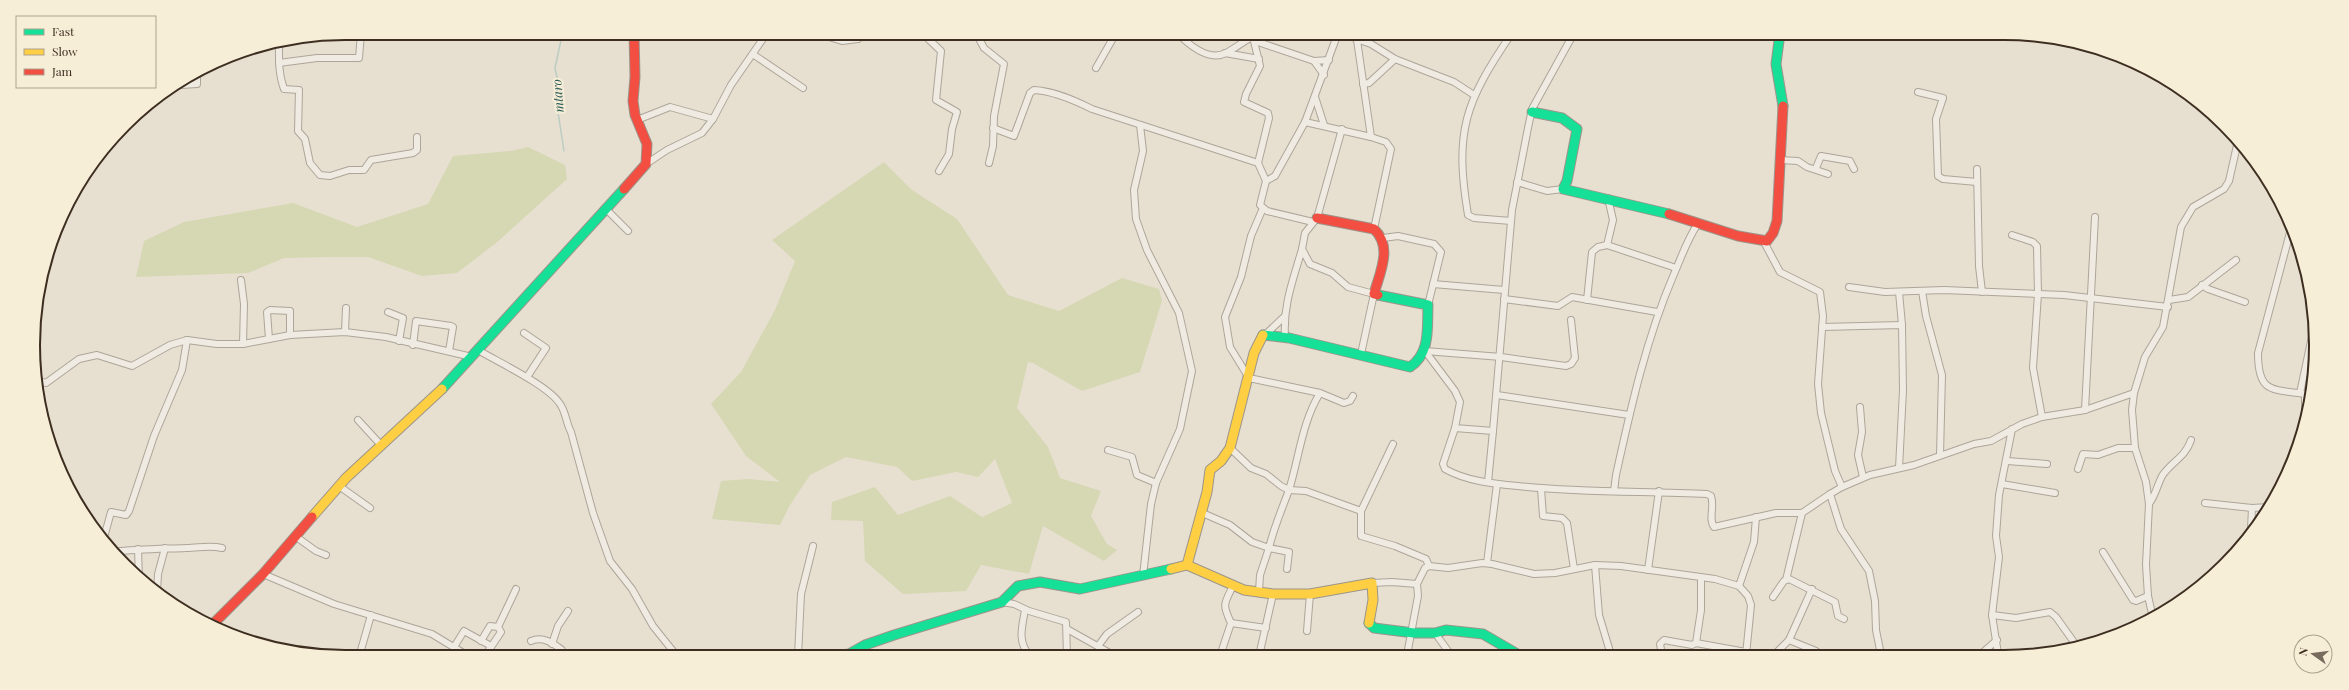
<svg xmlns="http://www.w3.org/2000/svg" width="2349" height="690" font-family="'Playfair Display',serif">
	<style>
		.green { fill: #d6d7b3 }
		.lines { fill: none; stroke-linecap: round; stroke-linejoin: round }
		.stream { stroke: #bcccc2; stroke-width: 1.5 }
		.street-casing { stroke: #ada599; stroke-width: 8 }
		.fast-casing { stroke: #9c958a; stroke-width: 11 }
		.slow-casing { stroke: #9c958a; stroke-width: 11 }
		.jam-casing { stroke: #9c958a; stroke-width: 11 }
		.street { stroke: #efebe3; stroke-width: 6 }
		.fast { stroke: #16e098; stroke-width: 9 }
		.slow { stroke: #ffcf43; stroke-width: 9 }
		.jam { stroke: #f24e42; stroke-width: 9 }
		.labels { text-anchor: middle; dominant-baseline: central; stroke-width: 4; stroke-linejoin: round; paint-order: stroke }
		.water-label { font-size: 13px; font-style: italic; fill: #2f5d5a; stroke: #f7eed8 }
		.rim { fill: none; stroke: #3d2e20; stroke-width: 2 }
	</style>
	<rect width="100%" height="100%" fill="#e7e0d1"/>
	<g class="green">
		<path d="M 528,147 L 565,165 L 567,179 L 496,243 L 457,273 L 422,276 L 368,257 L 330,257 L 284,258 L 248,273 L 136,277 L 144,241 L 184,222 L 293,203 L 357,227 L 428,204 L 453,156 L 511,151 Z"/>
		<path d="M 884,162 L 912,190 L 957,219 L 1008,295 L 1059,311 L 1122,278 L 1159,289 L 1162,301 L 1140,372 L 1082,391 L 1033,363 L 1028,362 L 1017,408 L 1048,447 L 1060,478 L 1101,491 L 1091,516 L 1107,544 L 1117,550 L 1104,561 L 1043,526 L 1029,574 L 981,565 L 966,591 L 903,594 L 865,561 L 863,521 L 831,520 L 832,502 L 875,487 L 898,515 L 950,496 L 982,517 L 1012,503 L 995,459 L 978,477 L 956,472 L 912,481 L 897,467 L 846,457 L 810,475 L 790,505 L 780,525 L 712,519 L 721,481 L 748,479 L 780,482 L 746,456 L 711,404 L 741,372 L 775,310 L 795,261 L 772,240 Z"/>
	</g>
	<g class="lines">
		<path class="stream" d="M 561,40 L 555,68 L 558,82 L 557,106 L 564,151"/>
		<defs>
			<g id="street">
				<path d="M 816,33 L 842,41 L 858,39"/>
				<path d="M 922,33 L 941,51 L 936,100 L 957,112 L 952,129 L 949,154 L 939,171"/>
				<path d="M 976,33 L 984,48 L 1004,64 L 994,116 L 993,146 L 989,163"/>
				<path d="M 1177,33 C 1188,44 1209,62 1226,53 C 1236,48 1243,41 1253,37 L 1252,33"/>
				<path d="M 1356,33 L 1371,137"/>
				<path d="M 1253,37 L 1260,66 L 1246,94 L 1244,102 L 1268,113 L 1269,118 L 1258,163"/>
				<path d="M 1356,39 L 1371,44 L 1395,59 L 1454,82 L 1474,95"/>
				<path d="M 279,41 C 279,57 278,73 284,89 L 299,90 L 298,131 L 305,139 L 310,163 L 320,175 L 330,176 L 349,170 L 364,170 L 371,160 L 413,153 L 417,150 L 417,137"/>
				<path d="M 1255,41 L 1314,61 L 1324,75"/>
				<path d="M 1225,53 L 1259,59"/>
				<path d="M 754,55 L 803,88"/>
				<path d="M 1314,61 L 1329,60"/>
				<path d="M 279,63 L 317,58 L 359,58 L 361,33"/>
				<path d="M 1096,68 L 1116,33"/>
				<path d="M 1363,84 L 1369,83 L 1395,59"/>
				<path d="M 181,85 L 197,84 L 197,74"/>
				<path d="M 1918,92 L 1943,98 L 1936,119 L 1938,176 L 1943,179 L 1977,182"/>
				<path d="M 1315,97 L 1324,125"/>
				<path d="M 637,120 L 670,107 L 713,119"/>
				<path d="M 1305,122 L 1371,137 L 1386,142 L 1391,149 L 1374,229"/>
				<path d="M 1140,125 L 1143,151 L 1134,190 L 1136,219 L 1147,250 L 1179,313 L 1192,371 L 1180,429 L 1156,483 L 1151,504 L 1143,576"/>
				<path d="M 993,128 L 1014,136 L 1030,93 L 1034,90 C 1054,91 1074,100 1092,109 L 1258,163 L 1266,181 L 1260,205 L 1267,211 L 1313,222"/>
				<path d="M 1342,129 L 1317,218 L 1305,233 L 1302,249 L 1310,264 L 1332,273 L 1348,287 L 1374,294 L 1361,354"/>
				<path d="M 1780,160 L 1798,161 L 1807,167 L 1828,174"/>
				<path d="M 646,164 L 667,150 L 702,133 L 713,119 L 731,85 L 767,33"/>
				<path d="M 1816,168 L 1821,156 L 1850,161 L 1854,169"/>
				<path d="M 1977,169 L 1979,266 L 1982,292"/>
				<path d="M 1266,181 L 1275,176 L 1305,122 L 1338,33"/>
				<path d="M 1517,182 L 1547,191 L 1563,189"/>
				<path d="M 1608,198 L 1613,220 L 1607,245 L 1676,268"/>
				<path d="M 605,208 L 628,231"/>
				<path d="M 1263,208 L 1251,236 L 1241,277 L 1225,317 L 1230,347 L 1249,378 L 1320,393 L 1344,403 L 1350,401 L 1353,396"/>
				<path d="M 1511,221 L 1474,218 L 1468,215 C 1454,131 1465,102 1512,33"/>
				<path d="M 2292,225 L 2258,353 C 2258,393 2271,389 2305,394 L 2305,419"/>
				<path d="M 2012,235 L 2033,242 L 2037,246 L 2038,294 L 2033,368 L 2042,417"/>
				<path d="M 1383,238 L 1398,236 L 1434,244 L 1441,252 L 1428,305"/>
				<path d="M 1764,242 L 1780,272 L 1820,292 L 1823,316 L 1818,384 L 1821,413 L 1835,471 L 1842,487 L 1830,494 L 1841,529 L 1869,571 L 1875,601 L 1876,630 L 1881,655"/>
				<path d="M 241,280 L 244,304 L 243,344"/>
				<path d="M 1433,284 L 1504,290"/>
				<path d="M 2202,285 L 2208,289 L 2245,302"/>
				<path d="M 1849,287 L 1885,292 L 1944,290 L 2064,295 L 2168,307"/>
				<path d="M 1922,291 L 1926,316 L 1942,375 L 1940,455"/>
				<path d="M 1899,292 L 1902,325"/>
				<path d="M 1504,299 L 1558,306 L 1572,297 L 1657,312"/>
				<path d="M 1587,300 L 1592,252 L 1598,247 L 1607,245"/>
				<path d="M 2169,300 L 2188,297 L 2236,260"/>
				<path d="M 388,312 L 403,318 L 399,341"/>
				<path d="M 1822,327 L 1902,325 L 1903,390 L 1899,468"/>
				<path d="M 345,332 L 346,308"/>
				<path d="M 524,333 L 546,348 L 527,377"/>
				<path d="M 1266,334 L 1284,317"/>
				<path d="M 1285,337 C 1283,305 1293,280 1302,249"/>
				<path d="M 269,339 L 267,312 L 270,310 L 290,311 L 290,335"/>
				<path d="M 413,345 L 416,321 L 451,326 L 453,327 L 449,351"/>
				<path d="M 478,350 C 498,362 549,386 560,404 C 566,412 566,423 571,432 L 593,513 L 610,561 L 632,589 L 653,626 L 677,656"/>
				<path d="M 1425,351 L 1501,357 L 1566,366 L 1571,364 L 1575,358 L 1571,320"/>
				<path d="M 1425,351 L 1455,391 L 1460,402 L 1455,428 L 1493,431 L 1488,482"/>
				<path d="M 39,381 L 46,383 L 79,359 L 97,355 L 132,366 L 170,345 L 187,340 L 217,344 L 243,344 L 290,335 L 345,332 L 386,337 L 472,357"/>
				<path d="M 2300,393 L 2314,327"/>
				<path d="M 1497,395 L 1629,415"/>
				<path d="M 1860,407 L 1862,432 L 1858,455 L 1863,477"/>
				<path d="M 2085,410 L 2095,217"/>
				<path d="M 358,420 L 380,444"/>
				<path d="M 1455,428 L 1443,464 L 1445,469 C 1466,481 1494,484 1518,486 C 1581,493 1644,491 1707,494 L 1711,496 C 1715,506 1708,519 1714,527 L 1776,513 L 1802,513 L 1830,494"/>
				<path d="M 1493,431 L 1512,210 L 1528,128 L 1532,109 L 1574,33"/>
				<path d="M 1230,448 L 1251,468 L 1266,474 L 1281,486 L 1289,490 L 1306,491 L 1361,511 L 1393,444"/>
				<path d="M 1108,450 L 1132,457 L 1137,475 L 1156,483"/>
				<path d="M 2007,461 L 2047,464"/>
				<path d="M 2078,469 L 2083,454 L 2098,455 L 2118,448 L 2135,448"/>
				<path d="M 2002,484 L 2055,493"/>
				<path d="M 339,486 L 370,508"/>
				<path d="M 1842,487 L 1870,475 L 1914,465 L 1974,444 L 1991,441 L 2022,424 L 2042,417 L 2085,410 L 2134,393"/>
				<path d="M 1541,489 L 1543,516 L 1562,518 L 1567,523 L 1574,569"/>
				<path d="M 1614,491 L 1616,475 C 1631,407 1646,339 1674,274 C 1681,258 1687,240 1697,225"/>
				<path d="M 2205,503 L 2252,508"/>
				<path d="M 2149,504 C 2156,494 2157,486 2162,476 C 2172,461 2185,458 2191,440"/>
				<path d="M 1361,511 L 1361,536 L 1395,546 L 1426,559 L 1429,566"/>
				<path d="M 1200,512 L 1230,525 L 1252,542 L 1269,548 L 1260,575 L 1259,592"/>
				<path d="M 2251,529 L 2252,508 L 2269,507"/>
				<path d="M 295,536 L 316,551 L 326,555"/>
				<path d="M 103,541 L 111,512 L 126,515 L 129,511 L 154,436 L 182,370 L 187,340"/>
				<path d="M 138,549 L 139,580"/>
				<path d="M 114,552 C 138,549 161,549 186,548 C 199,548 209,545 222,548"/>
				<path d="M 2103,552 L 2133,600 L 2136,601 L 2148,596"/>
				<path d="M 1487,563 L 1497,484"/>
				<path d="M 1595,565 L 1599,615 L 1611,655"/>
				<path d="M 1287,569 L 1289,552 L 1269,548 C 1274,527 1282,509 1289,490 C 1299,458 1302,422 1320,393"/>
				<path d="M 1648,570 L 1659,491"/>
				<path d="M 263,574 L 334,604 L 432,634 L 470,657"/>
				<path d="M 1786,580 L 1802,513"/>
				<path d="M 1372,583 L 1392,582 L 1417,584"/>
				<path d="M 1739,586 L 1754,542 L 1756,517"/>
				<path d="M 157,592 L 158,574 L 165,548"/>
				<path d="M 1773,597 L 1784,581 L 1789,579 L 1835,602 L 1838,616 L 1844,619"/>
				<path d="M 1002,602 L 1014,604 L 1029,611 L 1066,622 L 1067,656"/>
				<path d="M 1025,610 C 1022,627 1017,642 1030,656"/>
				<path d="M 1992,615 L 2016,618 L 2050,612 L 2056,617 L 2076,645"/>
				<path d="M 2153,618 L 2148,596 L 2146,565 L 2149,504 L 2146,482 L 2135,448 L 2132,410 L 2134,393 L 2145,357 L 2163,327 L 2181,227 L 2193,207 L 2224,189 L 2229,181 L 2238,141"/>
				<path d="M 1231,623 L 1266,628"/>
				<path d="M 1067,629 L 1115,656"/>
				<path d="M 1307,631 L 1310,594"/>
				<path d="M 1435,633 L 1451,655"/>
				<path d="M 1789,640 L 1816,651"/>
				<path d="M 481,641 L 490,626 L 498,627"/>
				<path d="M 531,641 C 543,636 553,643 562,650 L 562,657"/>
				<path d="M 1696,643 L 1746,652"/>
				<path d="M 552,644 L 558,626 L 568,611"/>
				<path d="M 1098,646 L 1107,634 L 1138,612"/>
				<path d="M 454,647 L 464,631 L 491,646 L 485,657"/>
				<path d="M 491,647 L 501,632 L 498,627 L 516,589"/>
				<path d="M 1981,654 L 1997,640"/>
				<path d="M 1998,654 L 1992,615 L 1999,557 L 1996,536 L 1999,495 L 2012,429"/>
				<path d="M 1407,655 L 1418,596 L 1417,584 L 1425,568 L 1429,566 L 1448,568 L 1482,563 L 1492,564 L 1534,574 L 1555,573 L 1595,565 L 1621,566 L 1715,579 L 1739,586 L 1748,596 L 1751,605 L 1746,655"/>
				<path d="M 1662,655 L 1660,644 L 1664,640 L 1692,645 L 1696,643 L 1701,610 L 1701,578"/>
				<path d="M 1774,655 L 1789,640 L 1812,589"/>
				<path d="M 798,656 L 801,594 L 813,546"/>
				<path d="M 1220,656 L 1231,623 C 1222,604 1224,604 1233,586"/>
				<path d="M 1259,656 L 1273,594"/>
				<path d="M 359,657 L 371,615"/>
			</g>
			<g id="fast">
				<path d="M 1780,33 L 1776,64 L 1783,106"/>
				<path d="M 1532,112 L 1562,118 L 1577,129 L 1567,181 L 1563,189 L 1669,214"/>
				<path d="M 1263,335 L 1289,338 L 1410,367 C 1431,353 1427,327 1428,305 L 1378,295"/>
				<path d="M 442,389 L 624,189"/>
				<path d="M 1369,623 L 1374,628 L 1414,633 L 1435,633 L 1446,630 L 1483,634 L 1519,655"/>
				<path d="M 834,656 L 849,654 L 865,645 L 894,635 L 1002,602 L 1018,586 L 1040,582 L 1080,589 L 1171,569"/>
			</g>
			<g id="slow">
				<path d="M 312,517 L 346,478 L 442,389"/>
				<path d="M 1187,565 L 1207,492 L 1210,470 L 1221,461 L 1230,448 L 1254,353 L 1263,335"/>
				<path d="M 1171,569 L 1187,565 L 1244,590 L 1273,594 L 1310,594 L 1372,583 L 1373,600 L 1369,623"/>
			</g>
			<g id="jam">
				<path d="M 624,189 L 646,164 L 647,144 L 635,115 L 633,101 L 635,77 L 634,33"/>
				<path d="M 1669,214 L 1738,236 L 1767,241 L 1773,233 L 1777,221 L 1783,106"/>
				<path d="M 1317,218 L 1374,229 C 1393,247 1380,272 1374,294 L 1378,295"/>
				<path d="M 213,624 L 263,574 L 312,517"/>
			</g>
		</defs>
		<use href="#street" class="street-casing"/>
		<use href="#fast" class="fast-casing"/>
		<use href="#slow" class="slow-casing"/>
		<use href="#jam" class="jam-casing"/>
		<use href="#street" class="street"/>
		<use href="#fast" class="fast"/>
		<use href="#slow" class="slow"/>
		<use href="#jam" class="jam"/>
	</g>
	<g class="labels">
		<g class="water-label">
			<text transform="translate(557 96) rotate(-94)">mtaro</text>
		</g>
	</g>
	<path d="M0 0H2349V690H0ZM345 40H2004A305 305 0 0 1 2309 345V345A305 305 0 0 1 2004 650H345A305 305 0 0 1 40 345V345A305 305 0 0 1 345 40Z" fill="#f7eed8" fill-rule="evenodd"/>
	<path class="rim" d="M345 40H2004A305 305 0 0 1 2309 345V345A305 305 0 0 1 2004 650H345A305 305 0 0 1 40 345V345A305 305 0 0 1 345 40Z"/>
	<rect x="16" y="16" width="140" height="72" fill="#f7eed8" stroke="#ada18e"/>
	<rect x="24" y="29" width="20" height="6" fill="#16e098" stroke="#ada18e"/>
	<text x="52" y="36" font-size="12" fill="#3d2e20">Fast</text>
	<rect x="24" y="49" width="20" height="6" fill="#ffcf43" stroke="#ada18e"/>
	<text x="52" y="56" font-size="12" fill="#3d2e20">Slow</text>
	<rect x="24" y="69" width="20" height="6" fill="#f24e42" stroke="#ada18e"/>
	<text x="52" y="76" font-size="12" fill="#3d2e20">Jam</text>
	<g transform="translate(2313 654) rotate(284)"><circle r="19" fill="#f7eed8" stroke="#ada18e"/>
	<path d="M0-3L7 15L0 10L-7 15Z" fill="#786c5e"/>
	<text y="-6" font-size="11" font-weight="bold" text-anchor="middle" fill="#3d2e20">N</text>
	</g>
</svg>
